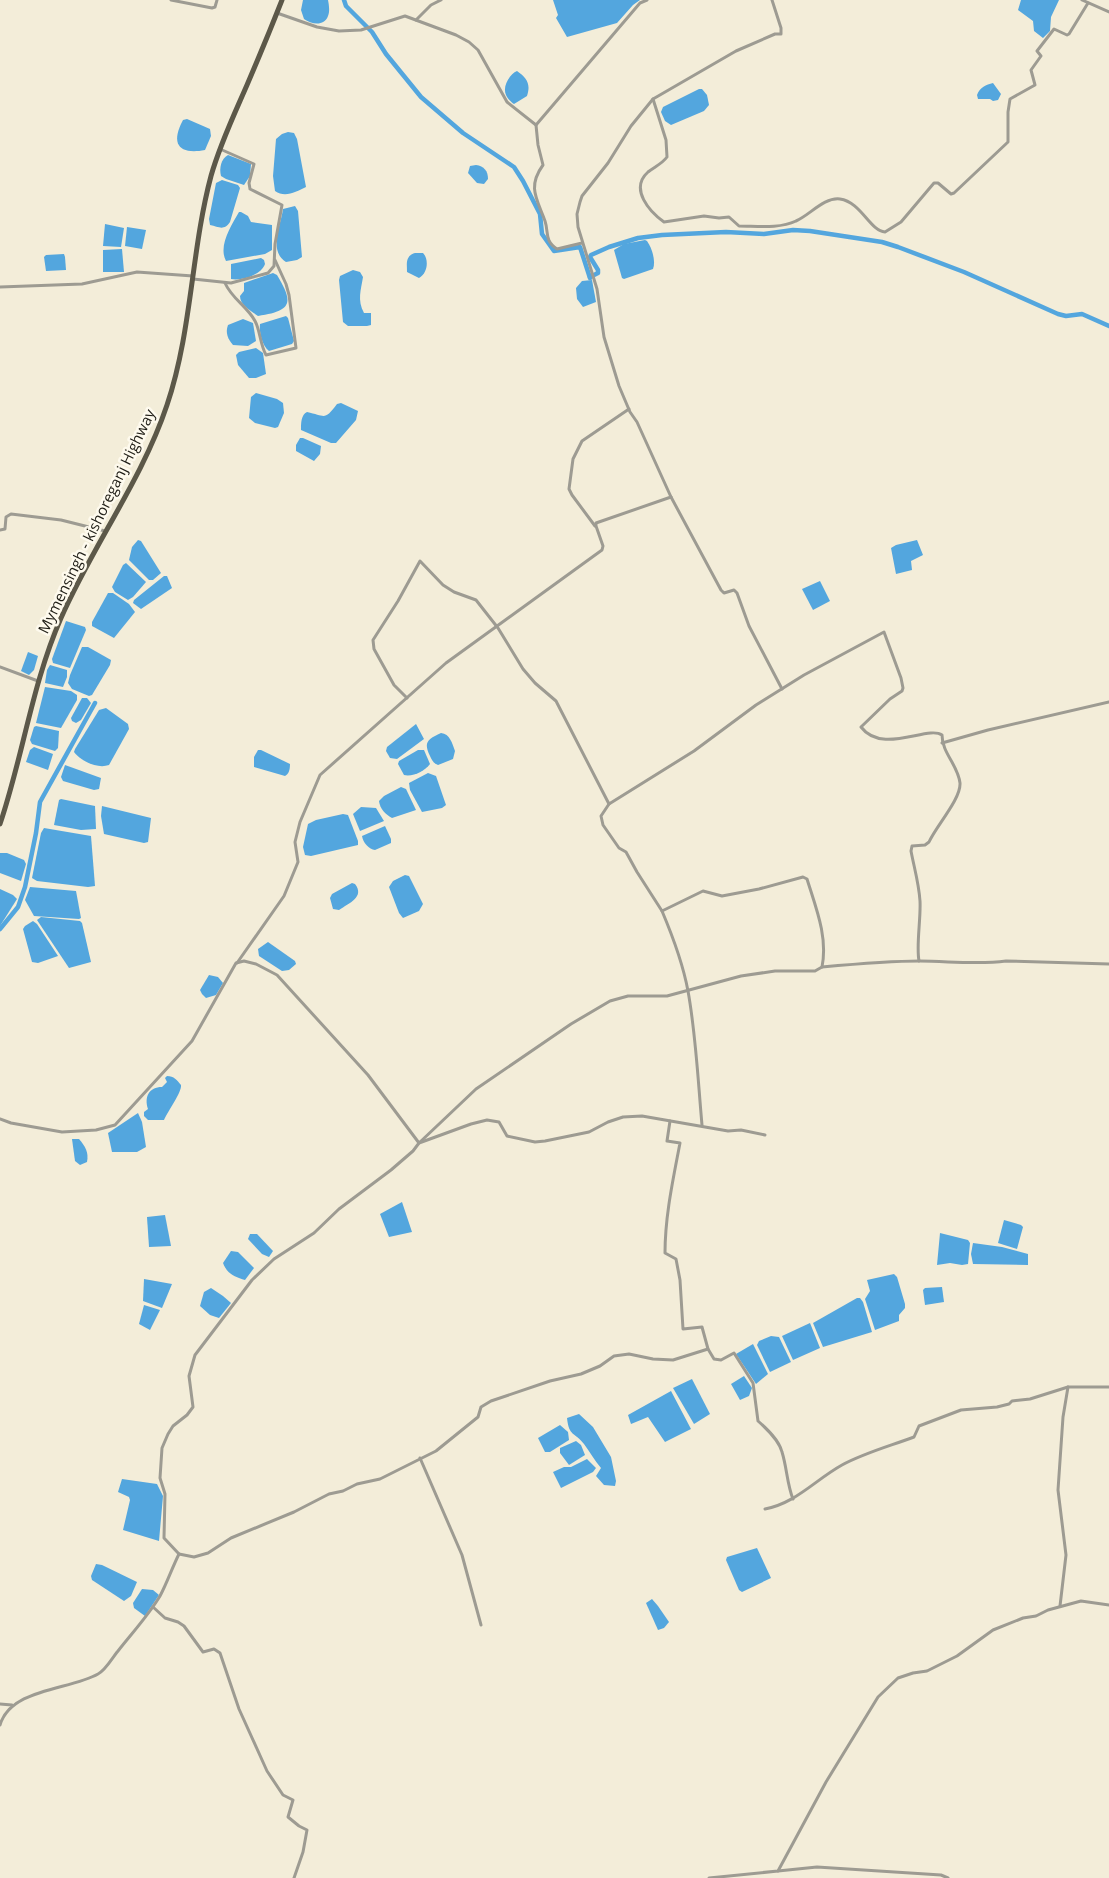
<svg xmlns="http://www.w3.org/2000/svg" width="1109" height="1878" font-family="'Open Sans',sans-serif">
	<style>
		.water { fill: #53a6de }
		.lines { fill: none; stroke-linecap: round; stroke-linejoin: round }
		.canal { stroke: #53a6de; stroke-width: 4.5 }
		.street { stroke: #9d9b92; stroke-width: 3 }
		.primary { stroke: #5c5849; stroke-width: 5 }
		.labels { text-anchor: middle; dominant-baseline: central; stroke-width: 5; stroke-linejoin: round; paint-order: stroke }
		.street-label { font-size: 15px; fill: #1e1c15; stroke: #fefaee }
	</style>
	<rect width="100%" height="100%" fill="#f3edd9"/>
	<g class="water">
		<path d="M 303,0 L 328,0 C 329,5 330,12 328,16 C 324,27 311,24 304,19 L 301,10 Z"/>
		<path d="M 553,0 L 640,0 L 633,5 L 617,23 L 567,37 L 556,18 L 558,15 Z"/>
		<path d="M 1021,0 L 1059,0 L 1051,17 L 1050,31 L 1043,38 L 1034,31 L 1033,21 L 1018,10 Z"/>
		<path d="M 517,71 C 527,78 531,84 527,96 L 514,104 C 511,102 507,98 506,95 C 502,86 510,74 517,71 Z"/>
		<path d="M 993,83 L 1001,94 L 998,100 L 993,101 L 990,99 L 978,99 L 977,95 C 980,87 986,85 993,83 Z"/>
		<path d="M 699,89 L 702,89 L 707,95 L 709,105 L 704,111 L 671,125 L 665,121 L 661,112 L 663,107 Z"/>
		<path d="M 187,119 L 210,129 L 211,136 L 205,150 C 179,155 170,144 183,120 Z"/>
		<path d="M 288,132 L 294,133 L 297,139 L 306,187 C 296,192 285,198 275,191 L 273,176 L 276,139 L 282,134 Z"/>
		<path d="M 228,155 L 251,164 L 250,176 L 244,185 L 226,179 L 221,176 C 219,168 221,159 228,155 Z"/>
		<path d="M 476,165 C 484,166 488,171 488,179 L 484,184 L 477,183 L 468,173 L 470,166 Z"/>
		<path d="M 222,180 L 238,185 L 240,188 L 230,222 C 224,231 219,227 210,225 L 209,219 L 216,183 Z"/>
		<path d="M 295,206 L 298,211 L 302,257 L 297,260 L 286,262 C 268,251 281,225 283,209 Z"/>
		<path d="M 239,212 L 241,212 L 248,216 L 251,222 L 272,225 L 272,250 L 265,254 L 226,261 C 218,246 231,226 239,212 Z"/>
		<path d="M 105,224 L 124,228 L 121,247 L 103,246 Z"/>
		<path d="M 127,227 L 146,230 L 142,249 L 125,246 Z"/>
		<path d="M 645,240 L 647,241 C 652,248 656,261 653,269 L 624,279 L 622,278 L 614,250 L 624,244 Z"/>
		<path d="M 122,249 L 124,272 L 103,272 L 103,250 Z"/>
		<path d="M 415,253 L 423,253 C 429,259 428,273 419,278 L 407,272 C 407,264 405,256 415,253 Z"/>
		<path d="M 64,254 L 65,257 L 66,270 L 46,271 L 44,257 L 46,255 Z"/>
		<path d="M 261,258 L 264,260 L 265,264 C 261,275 242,281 231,279 L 231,264 Z"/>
		<path d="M 353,270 L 360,272 L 363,277 C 361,290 357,300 364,313 L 371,313 L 371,325 L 367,326 L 348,326 L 343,322 L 339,280 L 340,276 Z"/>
		<path d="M 273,273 L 277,275 C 294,303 292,311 258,316 C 251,311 240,305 240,296 L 244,291 L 244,283 Z"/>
		<path d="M 592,280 L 596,302 L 583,307 L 577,299 L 576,288 L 582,281 Z"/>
		<path d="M 286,316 L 288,318 L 294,341 L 292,344 L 269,351 C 262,346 259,332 260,324 Z"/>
		<path d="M 243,319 L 253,323 L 256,341 L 248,346 L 233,345 C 228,339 225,333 228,325 Z"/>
		<path d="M 256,348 L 263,353 L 266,374 L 256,378 L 249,378 L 238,365 L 236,355 L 239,352 Z"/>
		<path d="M 256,393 L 277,399 L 283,403 L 284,413 L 278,427 L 275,428 L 255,423 L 249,418 L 251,397 Z"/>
		<path d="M 341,403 L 358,411 L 356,420 L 336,443 L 331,443 L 301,430 C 301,423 301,415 307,412 C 326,416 324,421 337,404 Z"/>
		<path d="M 303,438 L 321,446 L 320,454 L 314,461 L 296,451 L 296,445 L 300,438 Z"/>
		<path d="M 138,540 L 141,541 L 161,573 L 153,580 L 149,580 L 129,560 L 132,547 Z"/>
		<path d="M 917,540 L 923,555 L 911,561 L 912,570 L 896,574 L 891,548 L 896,545 Z"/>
		<path d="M 126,563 L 146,582 L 133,597 L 128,600 L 115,592 L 112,587 L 123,565 Z"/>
		<path d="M 164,576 L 167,576 L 172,588 L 141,609 L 133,603 L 134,600 Z"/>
		<path d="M 820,581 L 830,601 L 813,610 L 802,589 Z"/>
		<path d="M 108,593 L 113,593 L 129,604 L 135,612 L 114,638 L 92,626 L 92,622 Z"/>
		<path d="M 66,621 L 85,627 L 86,630 L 70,668 L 53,663 L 52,659 Z"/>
		<path d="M 82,647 L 88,647 L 111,660 L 110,665 L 92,695 L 89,696 L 72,689 L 68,683 L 70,675 Z"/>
		<path d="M 28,652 L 38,656 L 34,670 L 29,675 L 21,671 Z"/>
		<path d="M 50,665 L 67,670 L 67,677 L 63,687 L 45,683 L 47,670 Z"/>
		<path d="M 45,687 L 71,691 L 77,695 L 77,700 L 61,728 L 36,723 Z"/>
		<path d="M 82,698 L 87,698 L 91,703 L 81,720 L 76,723 L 72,721 L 71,718 Z"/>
		<path d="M 106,708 L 128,724 L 129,729 L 109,765 C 98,769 82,762 74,752 L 75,749 L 99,710 Z"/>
		<path d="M 416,724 L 424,739 L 397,759 L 390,758 L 386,751 L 387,747 Z"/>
		<path d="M 36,726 L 59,731 L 58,748 L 55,751 L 32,744 L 30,740 L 34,727 Z"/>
		<path d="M 441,733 C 450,734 452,743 455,751 L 453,759 L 438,765 C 433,763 432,760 430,756 C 423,742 428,739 441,733 Z"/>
		<path d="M 34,747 L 53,754 L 48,770 L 26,762 L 30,750 Z"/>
		<path d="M 258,750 L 261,750 L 290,764 C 290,769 289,774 285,776 L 254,767 L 254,757 Z"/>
		<path d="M 418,750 L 424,750 L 430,764 C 425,771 413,777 404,775 L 398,764 L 399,761 Z"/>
		<path d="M 65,765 L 101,778 L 99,789 L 94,790 L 63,781 L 61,777 Z"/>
		<path d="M 428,773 L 436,776 L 446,805 L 442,808 L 422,812 L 410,790 L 409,783 Z"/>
		<path d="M 401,787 L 406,789 L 416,810 L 392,818 C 385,814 380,809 379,801 L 384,796 Z"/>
		<path d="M 61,799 L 95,806 L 96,829 L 81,830 L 54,825 L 59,800 Z"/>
		<path d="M 102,806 L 151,818 L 148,842 L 144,843 L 104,834 L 101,816 Z"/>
		<path d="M 361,807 L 376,808 L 384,821 L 360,831 L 353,814 Z"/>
		<path d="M 343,814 L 348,815 L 358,841 L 358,845 L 311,856 L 305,855 L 303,847 L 308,824 L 316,820 Z"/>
		<path d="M 385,826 L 391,839 L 391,843 L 375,850 C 369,849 363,843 362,836 Z"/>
		<path d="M 44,828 L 91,836 L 95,886 L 88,887 L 37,881 L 32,878 L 41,833 Z"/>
		<path d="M 0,853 L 7,853 L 24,860 L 26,864 L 21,881 L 0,873 Z"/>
		<path d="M 405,875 L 409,876 L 423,904 L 419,911 L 403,918 L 399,913 L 389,887 L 393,881 Z"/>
		<path d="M 352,883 L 355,884 C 365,897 349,903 339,910 L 333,909 L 330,898 L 332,894 Z"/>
		<path d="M 30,887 L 76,891 L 81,918 L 79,919 L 34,916 L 25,900 Z"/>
		<path d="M 0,889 L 13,895 L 17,899 L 0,926 Z"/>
		<path d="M 41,917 L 80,921 L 82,923 L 91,962 L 69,968 L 37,920 Z"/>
		<path d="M 33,921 L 37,924 L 58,956 L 38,963 L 32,962 L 23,929 L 25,926 Z"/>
		<path d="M 268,942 L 295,961 L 296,964 L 289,970 L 282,971 L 259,956 L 258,949 Z"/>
		<path d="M 209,975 L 218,977 L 223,983 L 216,995 L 206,998 L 202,994 L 200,990 Z"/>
		<path d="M 167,1076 C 174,1076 177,1080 181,1085 C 182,1092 168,1111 164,1120 L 148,1120 L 144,1116 L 144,1112 L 148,1109 C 144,1097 149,1087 162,1087 L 167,1082 L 165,1078 Z"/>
		<path d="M 138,1113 L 142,1122 L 146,1147 L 137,1152 L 112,1152 L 108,1133 Z"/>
		<path d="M 72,1139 L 79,1139 C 85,1146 89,1152 87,1162 L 80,1165 L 75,1161 Z"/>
		<path d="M 402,1202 L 412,1232 L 389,1237 L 380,1214 Z"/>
		<path d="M 165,1215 L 171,1246 L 149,1247 L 147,1217 Z"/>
		<path d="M 1004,1220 L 1021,1225 L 1023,1227 L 1017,1249 L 998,1243 Z"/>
		<path d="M 940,1233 L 968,1240 L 970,1243 L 968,1264 L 962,1265 L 950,1263 L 937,1265 Z"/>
		<path d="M 250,1234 L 257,1234 L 273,1251 L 269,1257 L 262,1254 L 248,1239 Z"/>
		<path d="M 973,1243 L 1002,1247 L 1028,1254 L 1028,1265 L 973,1264 L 971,1254 Z"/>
		<path d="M 231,1251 L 238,1252 L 254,1268 L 245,1280 C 235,1277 227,1274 223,1263 Z"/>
		<path d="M 894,1274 L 897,1277 L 905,1304 L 905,1308 L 899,1315 L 899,1321 L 875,1330 L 865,1299 L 870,1291 L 867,1280 Z"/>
		<path d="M 144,1279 L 172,1284 L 162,1308 L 143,1301 Z"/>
		<path d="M 942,1287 L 944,1302 L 925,1305 L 923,1290 L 925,1288 Z"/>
		<path d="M 211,1288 L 223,1296 L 231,1303 L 219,1318 L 210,1315 L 200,1306 L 204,1292 Z"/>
		<path d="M 857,1298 L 860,1298 L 863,1302 L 872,1332 L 823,1347 L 813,1323 Z"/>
		<path d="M 144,1305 L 160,1310 L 150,1330 L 139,1324 Z"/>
		<path d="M 810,1323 L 820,1348 L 793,1360 L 782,1336 Z"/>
		<path d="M 771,1336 L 779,1337 L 791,1362 L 770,1372 L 757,1345 L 759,1341 Z"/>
		<path d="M 753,1344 L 768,1374 L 756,1384 L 736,1354 Z"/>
		<path d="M 744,1376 L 752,1388 L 749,1396 L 740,1400 L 731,1384 Z"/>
		<path d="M 692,1379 L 710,1414 L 694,1424 L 673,1388 Z"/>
		<path d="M 671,1391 L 691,1429 L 665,1442 L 648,1417 L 631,1424 L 628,1415 Z"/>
		<path d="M 579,1414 L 593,1427 L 611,1457 L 616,1481 L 615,1486 L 604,1485 L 596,1476 L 601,1468 C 595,1461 590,1452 584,1444 C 575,1432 569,1437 567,1418 Z"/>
		<path d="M 560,1425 L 568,1432 L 569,1440 L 550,1452 L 545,1452 L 538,1438 Z"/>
		<path d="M 576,1441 L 581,1445 L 585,1455 L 569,1465 L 560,1453 L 560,1448 Z"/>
		<path d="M 587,1459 L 596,1468 L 593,1472 L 561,1488 L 553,1472 L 564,1467 L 571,1467 Z"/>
		<path d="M 122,1479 L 157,1484 L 163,1496 L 159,1541 L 123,1530 L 130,1500 L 129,1497 L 118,1492 Z"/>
		<path d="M 757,1548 L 771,1578 L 742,1592 L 739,1590 L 726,1560 L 727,1557 Z"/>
		<path d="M 96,1564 L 102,1565 L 137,1582 L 131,1596 L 124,1601 L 92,1580 L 91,1576 Z"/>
		<path d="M 142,1589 L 153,1590 L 159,1595 L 145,1616 L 134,1608 L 133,1603 Z"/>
		<path d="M 652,1599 L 658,1606 L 669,1622 L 664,1628 L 658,1630 L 646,1603 Z"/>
	</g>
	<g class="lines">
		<g class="canal">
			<path d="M 344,0 L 346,6 L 372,32 L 386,54 L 421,97 L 463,133 L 514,167 L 523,181 L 540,214 L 542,234 L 554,251 L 580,247 L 590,278"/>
			<path d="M 590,277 L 598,273 L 598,270 L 590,257 L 591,255 L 609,247 L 638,238 L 662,235 L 726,232 L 764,234 L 793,230 L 810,231 L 882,242 L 898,247 L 964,272 L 1058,314 L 1066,316 L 1082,314 L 1109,326"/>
			<path d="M 0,929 L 18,907 L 25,887 L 36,833 L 40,802 L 95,703"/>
		</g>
		<g class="street">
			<path d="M 171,0 L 212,8 L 215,7 L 217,0"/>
			<path d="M 772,0 L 781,28 L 781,34 L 775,34 L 736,51 L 653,99 L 631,126 L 608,163 L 582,196 L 580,202 L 577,214 L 578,227 L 597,289 L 604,337 L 619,386 L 630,412 L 637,422 L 671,497 L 721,590 L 724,593 L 734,590 L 737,593 L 749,626 L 782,689"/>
			<path d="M 1082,0 L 1109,12"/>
			<path d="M 277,13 L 317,27 L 339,31 L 361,30 L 405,16 L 456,35 L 469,42 L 478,50 L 507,102 L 536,125 L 640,3 L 647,0"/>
			<path d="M 416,20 L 431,5 L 441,0"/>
			<path d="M 653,99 L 666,140 L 667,157 C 662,164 654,167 648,172 C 629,189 650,212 664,222 L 704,216 L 719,218 L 729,217 L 739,226 C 757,226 779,229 796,221 C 810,215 824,197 840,199 C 861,202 870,231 885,232 L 901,222 L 934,183 L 938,183 L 951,194 L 954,193 L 1008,142 L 1008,112 L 1010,99 L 1035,85 L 1031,70 L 1041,56 L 1037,51 L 1054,29 L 1067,35 L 1069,34 L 1088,3"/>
			<path d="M 536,125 L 538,145 L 543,165 C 527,187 537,199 545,221 C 549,233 544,240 557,249 L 582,243"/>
			<path d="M 193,279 L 231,283 L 268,273 L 274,266 L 275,244 L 282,205 L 250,189 L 249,183 L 254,164 L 220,149"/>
			<path d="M 225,283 C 232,299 247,306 255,321 C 260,330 260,344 266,355 L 296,348 L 289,295 L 286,284 L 275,260"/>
			<path d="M 0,287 L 82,284 L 137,272 L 193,276"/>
			<path d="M 595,526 L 572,495 L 569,489 L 573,459 L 582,441 L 629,409"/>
			<path d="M 0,530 L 5,529 L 6,517 L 11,514 L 61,520 L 105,531"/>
			<path d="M 0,667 L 38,681"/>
			<path d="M 407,698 L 394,685 L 374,649 L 373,640 L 398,601 L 420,561 L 443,585 L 454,592 L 476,600 L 498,628 L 523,669 L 535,683 L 556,701 L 609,804 L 694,751 L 756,705 L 804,675 L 884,632 L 901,678 L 903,688 L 902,691 L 890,699 L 861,727 C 882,755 928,725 942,735 C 942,753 958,765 960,783 C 961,799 936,826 929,842 L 925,845 L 912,846 L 911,851 C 914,867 919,884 920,901 C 921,919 916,945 919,961"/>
			<path d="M 942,743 L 988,730 L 1109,702"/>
			<path d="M 609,804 L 601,816 L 603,825 L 619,848 L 626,852 L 637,872 L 662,911 L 703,891 L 722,896 L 759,889 L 803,877 L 807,879 C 816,908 828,937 822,967"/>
			<path d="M 662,911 C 673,937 683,964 688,991 C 696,1035 698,1081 702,1125"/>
			<path d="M 237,963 L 284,896 L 298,862 L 295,842 L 300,822 L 320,775 L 446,663 L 602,550 L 603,546 L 596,526 L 596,523 L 671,497"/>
			<path d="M 0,1119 L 11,1123 L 62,1132 L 96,1130 L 115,1125 L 192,1041 L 236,963 L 244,961 L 256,964 L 277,975 L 368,1075 L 419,1143 L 476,1089 L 571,1024 L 610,1001 L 628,996 L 667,996 L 741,976 L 775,971 L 815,971 L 822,967 C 855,964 888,961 920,961 C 948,961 977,965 1006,961 L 1109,964"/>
			<path d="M 670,1121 L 667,1141 L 680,1143 C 673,1180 665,1216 665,1253 L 676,1259 L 680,1280 L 683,1329 L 702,1327 L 708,1349 L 714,1359 L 721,1360 L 734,1353 L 753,1383 L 758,1421 C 767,1429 779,1440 782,1452 C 787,1468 787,1484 793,1499"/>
			<path d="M 420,1458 L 462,1555 L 481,1625"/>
			<path d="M 765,1509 C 796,1503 815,1480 842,1465 C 864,1453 890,1446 914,1437 L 919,1426 L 961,1410 L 997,1407 L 1009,1404 L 1012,1401 L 1030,1399 L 1068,1387"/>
			<path d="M 179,1554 L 194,1557 L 208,1553 L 231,1538 L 294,1512 L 329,1494 L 343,1491 L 357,1484 L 380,1479 L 436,1451 L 478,1417 L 481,1407 L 491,1401 L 550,1381 L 581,1374 L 600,1366 L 614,1356 L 629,1354 L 653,1359 L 673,1360 L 708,1349"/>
			<path d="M 1060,1606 L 1066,1555 L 1058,1490 L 1063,1417 L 1068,1387 L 1109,1387"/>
			<path d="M 153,1607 L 165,1618 L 178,1622 L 184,1626 L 203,1652 L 214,1649 L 220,1653 L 239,1709 L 267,1771 L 283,1795 L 293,1800 L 288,1817 L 299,1826 L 307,1830 L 303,1852 L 294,1878"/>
			<path d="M 0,1704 L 12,1705"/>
			<path d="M 0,1725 C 11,1688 70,1690 98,1674 C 106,1670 112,1658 118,1651 C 132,1633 148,1616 160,1596 C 167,1583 172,1568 179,1554 L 164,1538 L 165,1494 L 160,1478 L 162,1448 L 168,1434 L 173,1426 L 187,1415 L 193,1407 L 189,1376 L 195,1355 L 252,1280 L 274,1259 L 314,1233 L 339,1209 L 391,1170 L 413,1151 L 419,1143 L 471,1124 L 487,1120 L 499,1122 L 507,1136 L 535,1142 L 545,1141 L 589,1132 L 608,1122 L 623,1117 L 642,1116 L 728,1131 L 741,1130 L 765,1135"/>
			<path d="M 778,1871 L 817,1867 L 941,1875 L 948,1878"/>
			<path d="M 709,1878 L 778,1871 L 826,1782 L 878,1697 L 898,1678 L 913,1673 L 927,1671 L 957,1656 L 993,1630 L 1023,1618 L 1036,1616 L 1048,1610 L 1081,1601 L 1109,1605"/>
		</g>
		<path class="primary" d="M 0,824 C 23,756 32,684 61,618 C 93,545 142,480 167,405 C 192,331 191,251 211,176 C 220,144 234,115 247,85 C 259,57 271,28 282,0"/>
	</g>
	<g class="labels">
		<g class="street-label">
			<text transform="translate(96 521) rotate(-64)">Mymensingh - kishoreganj Highway</text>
		</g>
	</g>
</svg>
